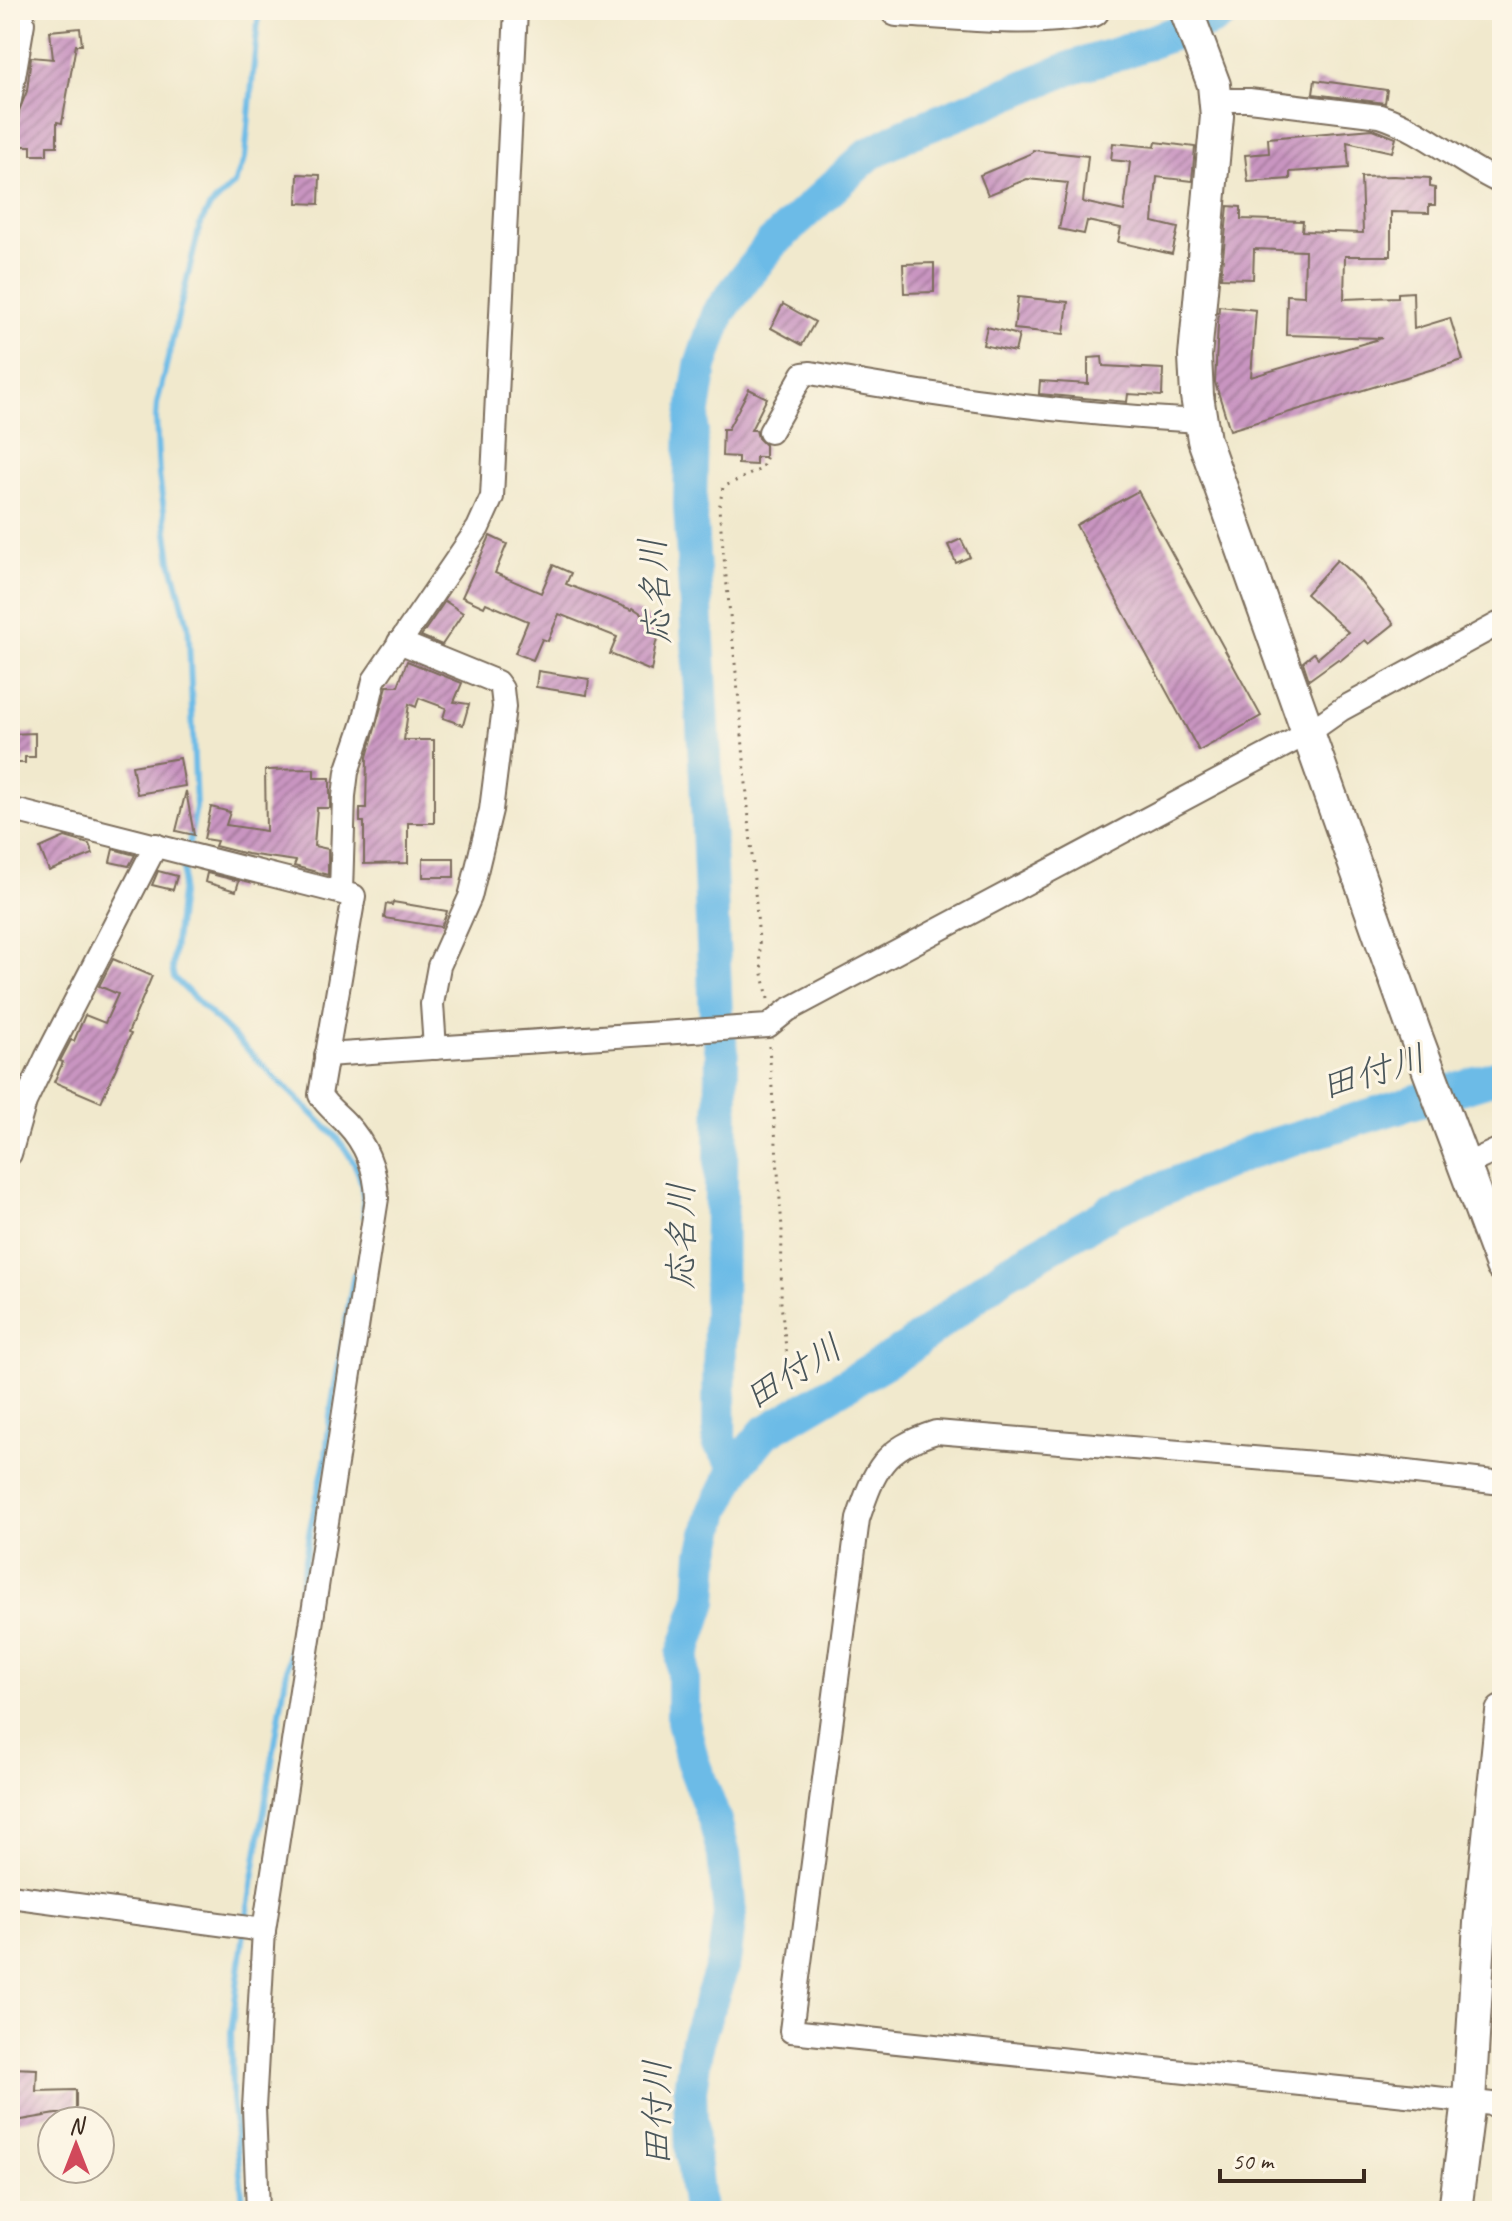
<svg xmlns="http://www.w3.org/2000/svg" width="1512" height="2221" font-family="Caveat,'Klee One',sans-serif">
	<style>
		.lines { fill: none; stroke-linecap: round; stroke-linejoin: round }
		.stream { stroke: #6cbbe7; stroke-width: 6 }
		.river { stroke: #6cbbe7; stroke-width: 34 }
		.building { fill: url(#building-hatch) }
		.street-casing { stroke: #7b6d5b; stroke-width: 26 }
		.secondary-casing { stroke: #7b6d5b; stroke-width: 36 }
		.path { stroke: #7b6d5b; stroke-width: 3; stroke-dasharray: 2 6; stroke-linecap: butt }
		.street { stroke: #fff; stroke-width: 22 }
		.secondary { stroke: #fff; stroke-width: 32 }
		.labels { text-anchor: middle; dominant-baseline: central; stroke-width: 6; stroke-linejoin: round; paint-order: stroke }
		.water-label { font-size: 36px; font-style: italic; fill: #4a565a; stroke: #fcf5e5 }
	</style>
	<defs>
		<pattern id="building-hatch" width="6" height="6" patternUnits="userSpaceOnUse" patternTransform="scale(2)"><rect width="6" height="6" fill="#c995c1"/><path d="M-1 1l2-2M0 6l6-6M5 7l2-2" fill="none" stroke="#a47a9c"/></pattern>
	</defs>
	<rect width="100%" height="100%" fill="#fcf5e5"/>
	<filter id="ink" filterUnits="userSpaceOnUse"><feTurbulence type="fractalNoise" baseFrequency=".0125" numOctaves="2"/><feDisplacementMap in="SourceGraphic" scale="16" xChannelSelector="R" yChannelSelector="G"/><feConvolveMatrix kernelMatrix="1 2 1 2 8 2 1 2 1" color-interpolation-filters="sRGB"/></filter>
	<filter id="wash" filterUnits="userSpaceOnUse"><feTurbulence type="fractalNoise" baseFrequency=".006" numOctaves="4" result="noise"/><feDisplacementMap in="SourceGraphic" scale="32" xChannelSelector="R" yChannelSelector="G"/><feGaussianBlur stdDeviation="1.8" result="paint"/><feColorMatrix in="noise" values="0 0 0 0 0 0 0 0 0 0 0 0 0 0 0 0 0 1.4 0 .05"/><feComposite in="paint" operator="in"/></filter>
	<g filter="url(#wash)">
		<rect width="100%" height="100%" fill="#f1e9cd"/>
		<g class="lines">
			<g class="stream">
				<path d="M 188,849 L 196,807 L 189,639 L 188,625 L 171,561 L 159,475 L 156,419 L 157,404 L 200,225 L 209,208 L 234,184 L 245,158 L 259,10"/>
				<path d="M 185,860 L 172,968 L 174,978 L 337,1138 C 359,1166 364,1180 364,1216"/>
				<path d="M 246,1922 L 310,1528 L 326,1457 L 330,1416 L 354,1274"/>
				<path d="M 244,2211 L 232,2099 L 231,2032 L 244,1933"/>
			</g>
			<g class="river">
				<path d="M 737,1466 L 719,1442 L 722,1053 L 716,1016 L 706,776 L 690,505 L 692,423 L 701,366 L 719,312 L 771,244 L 869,154 L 905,135 L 1073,67 L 1123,52 L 1213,19 L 1226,10"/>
				<path d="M 699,2211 L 692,2151 L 690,2090 L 697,2041 L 724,1961 L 730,1914 L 724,1855 L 715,1821 L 692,1760 L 683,1721 L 683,1655 L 701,1601 L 704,1554 L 715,1510 L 737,1466 L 764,1433 L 908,1348 L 1005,1273 L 1107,1214 L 1109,1211 L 1256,1150 L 1502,1075"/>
			</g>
		</g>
		<g id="blocks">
			<g class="building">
				<path d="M 80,28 L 82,45 L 76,45 L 62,123 L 57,122 L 57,146 L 47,146 L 47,155 L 31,155 L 31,146 L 22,146 L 22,142 L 16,142 L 19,111 L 27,91 L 31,57 L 53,59 L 50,31 Z"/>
				<path d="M 1315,80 L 1387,90 L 1385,103 L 1313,94 Z"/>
				<path d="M 1373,129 L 1396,138 L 1392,152 L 1347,142 L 1349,168 L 1290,172 L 1290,179 L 1248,182 L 1245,155 L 1269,153 L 1268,138 Z"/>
				<path d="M 1156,142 L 1195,147 L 1192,181 L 1157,177 L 1153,222 L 1178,228 L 1172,254 L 1118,242 L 1121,228 L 1087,221 L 1084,234 L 1059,229 L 1068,183 L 1027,179 L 988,195 L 980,175 L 1032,153 L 1033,150 L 1088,156 L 1083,202 L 1124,211 L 1130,162 L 1111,160 L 1113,143 L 1155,147 Z"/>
				<path d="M 298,174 L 320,175 L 319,204 L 297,203 Z"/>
				<path d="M 1393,176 L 1430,178 L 1430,187 L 1435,188 L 1435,205 L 1429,205 L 1429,213 L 1391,212 L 1391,256 L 1345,256 L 1344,299 L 1398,297 L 1398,293 L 1413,292 L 1414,329 L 1450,318 L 1463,360 L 1230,430 L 1215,382 L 1219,306 L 1256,310 L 1251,377 L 1382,338 L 1286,335 L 1287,295 L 1304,296 L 1305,251 L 1254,249 L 1253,279 L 1221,278 L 1228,206 L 1241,207 L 1241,219 L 1303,221 L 1302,231 L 1363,233 L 1361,177 Z"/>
				<path d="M 934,263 L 934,292 L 904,293 L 903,264 Z"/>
				<path d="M 1018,297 L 1068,302 L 1064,334 L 1014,329 Z"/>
				<path d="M 783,304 L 815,322 L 802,345 L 771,328 Z"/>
				<path d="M 987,327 L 1019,335 L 1015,352 L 983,345 Z"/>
				<path d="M 1102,357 L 1103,366 L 1163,369 L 1162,396 L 1128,394 L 1127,402 L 1039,394 L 1040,381 L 1088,384 L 1088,358 Z"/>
				<path d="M 749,389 L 767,398 L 751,430 L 756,430 L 758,438 L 765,445 L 765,457 L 756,457 L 756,465 L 738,464 L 738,457 L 722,456 L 723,429 L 728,429 Z"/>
				<path d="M 1138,491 L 1261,716 L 1199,751 L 1076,525 Z"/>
				<path d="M 490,536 L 507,544 L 495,573 L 541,593 L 553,565 L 571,573 L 566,584 L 632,610 L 633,608 L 665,629 L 656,642 L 651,671 L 610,654 L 617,637 L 559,614 L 548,641 L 542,639 L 533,660 L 515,653 L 528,621 L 486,603 L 484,607 L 462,597 Z"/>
				<path d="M 961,539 L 970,557 L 956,563 L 948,545 Z"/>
				<path d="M 1337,560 L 1358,579 L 1394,624 L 1369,644 L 1365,640 L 1340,661 L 1338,659 L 1309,680 L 1303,662 L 1314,653 L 1318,658 L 1348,632 L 1306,594 Z"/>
				<path d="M 445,601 L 463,613 L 442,645 L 421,636 Z"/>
				<path d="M 407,661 L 462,683 L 454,702 L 469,704 L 463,725 L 443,718 L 446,708 L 419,698 L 416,707 L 409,704 L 404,740 L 434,740 L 434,823 L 408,823 L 408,863 L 364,864 L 364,822 L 360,822 L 360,808 L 366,808 L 367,757 L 387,686 L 398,686 Z"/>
				<path d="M 538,671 L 589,679 L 587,695 L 536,687 Z"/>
				<path d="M 35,733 L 35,757 L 25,757 L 25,763 L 10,763 L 10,734 Z"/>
				<path d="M 180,758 L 185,786 L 137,794 L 132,766 Z"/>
				<path d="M 314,769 L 314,778 L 330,778 L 330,808 L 317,808 L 314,846 L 328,849 L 328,875 L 294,866 L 296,861 L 247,854 L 215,846 L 217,841 L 204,839 L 211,807 L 230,812 L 226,825 L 266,831 L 265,770 Z"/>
				<path d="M 186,791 L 194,835 L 176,831 Z"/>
				<path d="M 65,837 L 89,844 L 93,854 L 49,871 L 40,848 Z"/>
				<path d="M 113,849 L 135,855 L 129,866 L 110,862 Z"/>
				<rect x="423" y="858" width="31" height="19"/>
				<path d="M 158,871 L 177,876 L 173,890 L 152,885 Z"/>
				<path d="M 207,873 L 239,881 L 236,891 L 205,882 Z"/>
				<path d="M 393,902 L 447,911 L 446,915 L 441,927 L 384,918 L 386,904 L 392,905 Z"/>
				<path d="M 113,959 L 152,976 L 128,1033 L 131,1034 L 101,1102 L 54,1082 L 63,1062 L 60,1061 L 71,1040 L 74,1041 L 85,1015 L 105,1023 L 118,994 L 99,986 Z"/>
				<path d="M 10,2068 L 37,2069 L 36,2091 L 76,2090 L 76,2114 L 56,2114 L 10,2122 Z"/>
			</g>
		</g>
	</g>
	<g filter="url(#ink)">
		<use href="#blocks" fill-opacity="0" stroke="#7b6d5b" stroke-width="2"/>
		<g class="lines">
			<defs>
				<g id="street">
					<path d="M 10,100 L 23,23 L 19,10"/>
					<path d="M 1215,100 L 1249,100 L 1380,116 C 1425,130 1459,164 1502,183"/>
					<path d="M 770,432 L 803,374 L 811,373 C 940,398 1069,414 1200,421"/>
					<path d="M 399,642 L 497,682 L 502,689 L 504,707 L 491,810 L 470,897 L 439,966 L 432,1004 L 435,1048"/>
					<path d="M 10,809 L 354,896 L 320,1095 C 327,1107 337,1113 346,1123 C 366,1144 376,1170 377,1198 L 264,1930 L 254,2108 L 258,2211"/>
					<path d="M 341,891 L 344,796 L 347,772 L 364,722 L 374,680 L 478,528 L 492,497 L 516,10"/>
					<path d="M 326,1055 L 768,1026 L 788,1010 L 1308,733 L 1342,709 L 1502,622"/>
					<path d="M 10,1154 L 25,1102 L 46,1058 L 156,845"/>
					<path d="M 1465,1165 L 1502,1148"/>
					<path d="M 1502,1483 L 1364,1467 L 936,1432 C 883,1449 875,1468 858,1519 L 791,2031 L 1502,2105"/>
					<path d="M 10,1896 L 264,1930"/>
				</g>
				<g id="secondary">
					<path d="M 897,10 C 962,13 1029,23 1093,10"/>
					<path d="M 1186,10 L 1214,85 L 1217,116 L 1195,356 L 1197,396 L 1204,440 L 1414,1031 L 1502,1266"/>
					<path d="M 10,13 L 19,10"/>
					<path d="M 1455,2211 L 1469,2101 L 1480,1923 L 1502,1712"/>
				</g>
			</defs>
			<use href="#street" class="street-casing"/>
			<use href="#secondary" class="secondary-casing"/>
			<g class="path">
				<path d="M 768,999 L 761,964 L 740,711 L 719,509 L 723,487 L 761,469 L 769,452"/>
				<path d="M 769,1046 L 782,1228 L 781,1303 L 787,1357"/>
			</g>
			<use href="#street" class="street"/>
			<use href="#secondary" class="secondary"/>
		</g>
	</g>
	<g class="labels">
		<g class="water-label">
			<text transform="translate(655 591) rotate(-93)">応名川</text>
			<text transform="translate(1373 1072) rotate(-17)">田付川</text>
			<text transform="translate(681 1236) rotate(-90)">応名川</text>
			<text transform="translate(793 1372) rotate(-32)">田付川</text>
			<text transform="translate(657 2113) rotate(-90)">田付川</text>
		</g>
	</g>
	<rect width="1512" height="2221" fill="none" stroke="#fcf5e5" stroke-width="40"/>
	<g transform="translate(76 2145)"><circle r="38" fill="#fcf5e5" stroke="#afa495" stroke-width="2"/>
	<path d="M0-6L14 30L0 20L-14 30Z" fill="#d1495b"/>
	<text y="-12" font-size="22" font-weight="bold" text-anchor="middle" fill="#3b2a1e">N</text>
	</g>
	<path d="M1220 2169v12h144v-12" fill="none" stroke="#3b2a1e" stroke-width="4"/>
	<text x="1232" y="2169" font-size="24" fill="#3b2a1e" stroke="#fcf5e5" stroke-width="6" paint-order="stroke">50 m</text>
</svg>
